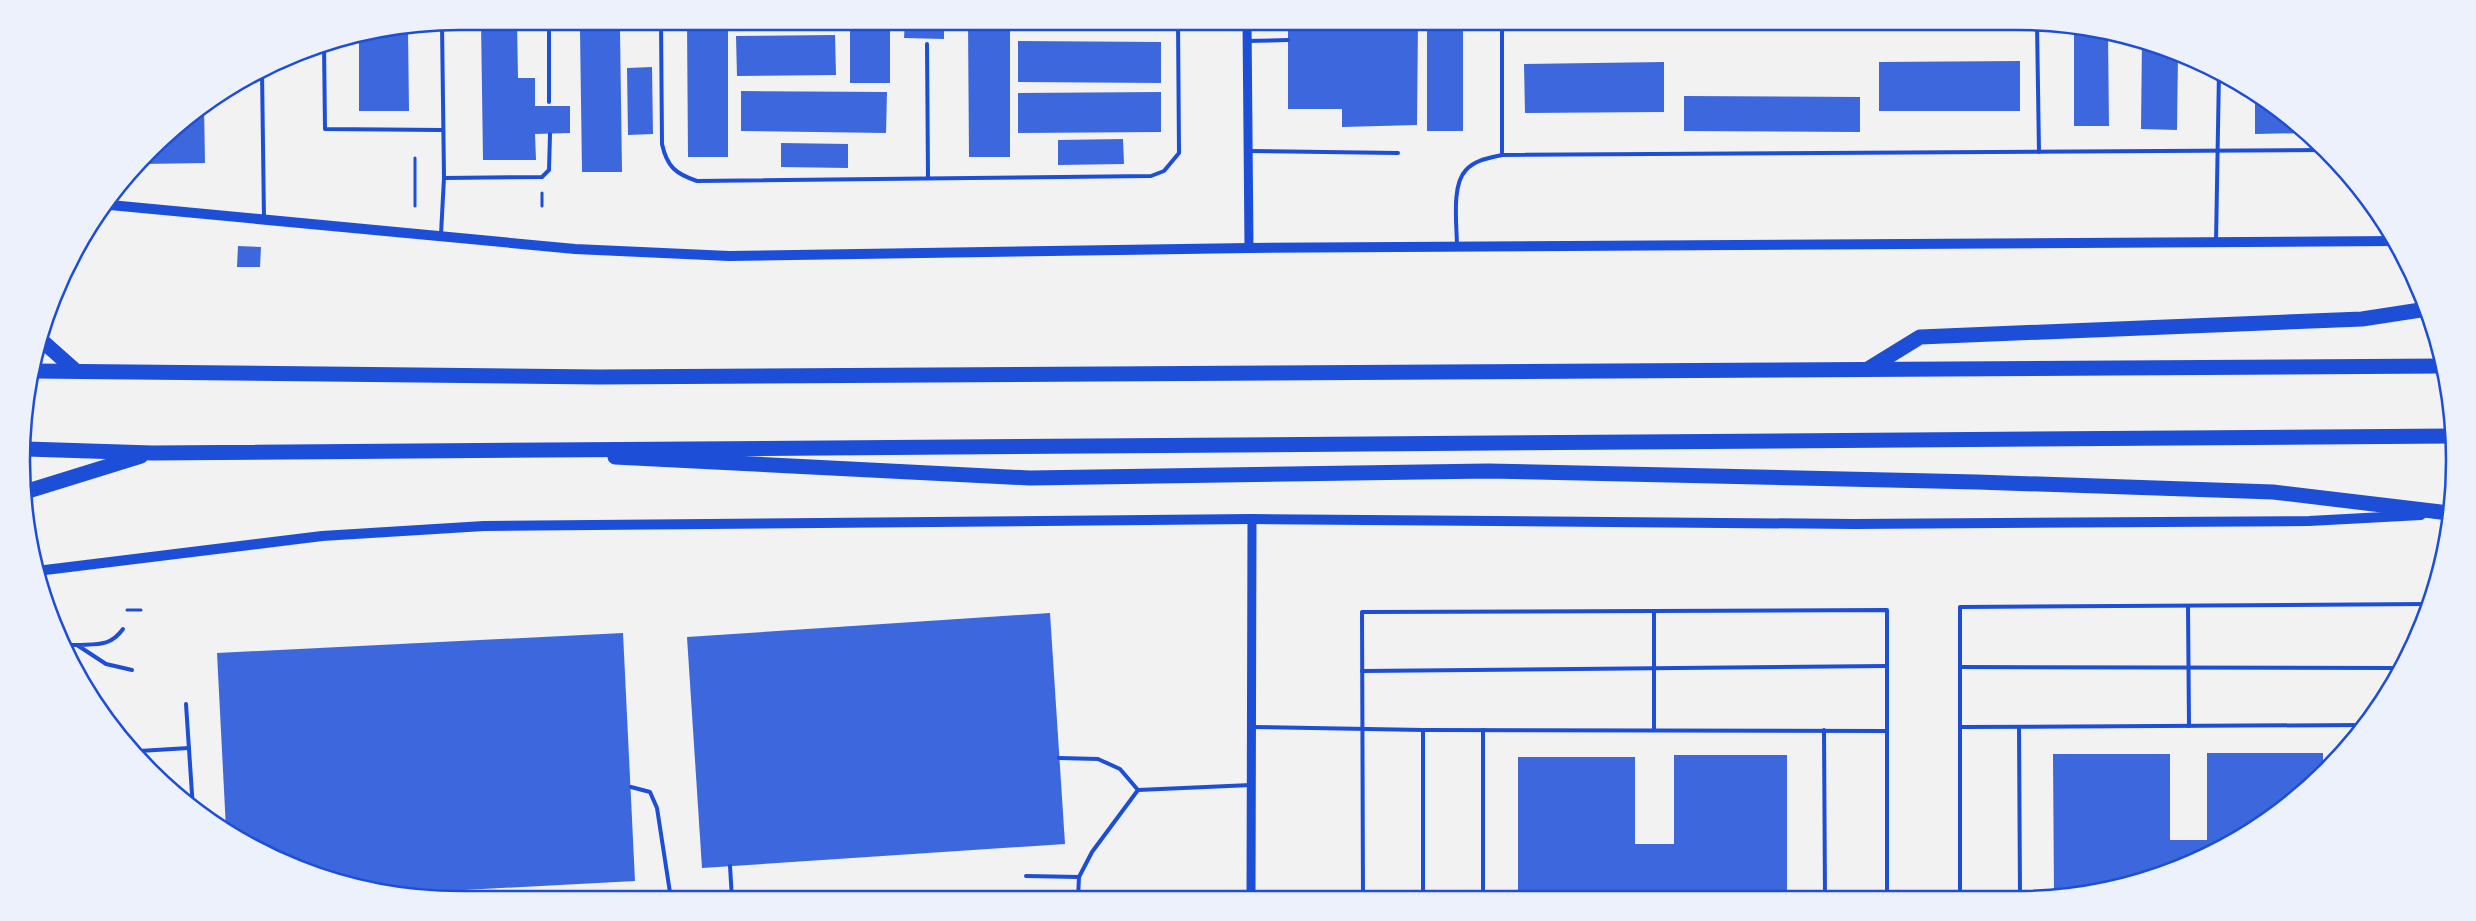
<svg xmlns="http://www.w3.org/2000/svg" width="2476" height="921" font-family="Roboto,sans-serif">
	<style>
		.building { fill: #3d67dc }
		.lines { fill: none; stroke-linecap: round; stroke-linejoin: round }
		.path { stroke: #1d4ed8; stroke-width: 3 }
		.service { stroke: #1d4ed8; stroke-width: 4 }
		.tertiary { stroke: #1d4ed8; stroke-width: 9 }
		.secondary { stroke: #1d4ed8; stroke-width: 10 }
		.motorway { stroke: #1d4ed8; stroke-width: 15 }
		.rim { fill: none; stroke: #1d4ed8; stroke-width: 2.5 }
	</style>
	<rect width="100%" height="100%" fill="#f2f2f2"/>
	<g class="building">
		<path d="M 481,21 L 517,21 L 518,78 L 535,78 L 535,106 L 570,106 L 570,133 L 535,134 L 536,160 L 483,160 Z"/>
		<path d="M 687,21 L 728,21 L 728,157 L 688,157 Z"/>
		<rect x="850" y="21" width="40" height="62"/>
		<path d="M 905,21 L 944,21 L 944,39 L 904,38 Z"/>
		<path d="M 968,21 L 1010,21 L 1010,157 L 969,157 Z"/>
		<path d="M 1064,21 L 1112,21 L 1112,28 L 1064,29 Z"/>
		<path d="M 1288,21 L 1418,21 L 1417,125 L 1342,127 L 1342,109 L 1288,109 Z"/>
		<rect x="1427" y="21" width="36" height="110"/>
		<path d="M 2074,29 L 2108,34 L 2109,126 L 2074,126 Z"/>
		<path d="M 408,30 L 409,111 L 359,111 L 359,38 Z"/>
		<path d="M 580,30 L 620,30 L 622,172 L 582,172 Z"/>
		<path d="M 835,35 L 836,75 L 737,76 L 736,36 Z"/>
		<path d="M 1018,41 L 1161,42 L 1161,83 L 1018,82 Z"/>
		<path d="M 2142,41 L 2178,54 L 2177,130 L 2141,129 Z"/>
		<path d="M 2020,61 L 2020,111 L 1879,111 L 1879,62 Z"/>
		<path d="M 1664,62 L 1664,112 L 1525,113 L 1524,64 Z"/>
		<path d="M 652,67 L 653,134 L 628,135 L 627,68 Z"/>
		<path d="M 741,91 L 887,92 L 886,133 L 741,131 Z"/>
		<path d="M 1161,92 L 1161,132 L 1018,133 L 1018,93 Z"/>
		<path d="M 1684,96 L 1860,97 L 1860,132 L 1684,131 Z"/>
		<path d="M 2255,97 L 2259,97 L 2283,112 L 2305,133 L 2255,134 Z"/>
		<path d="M 204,106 L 205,163 L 143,164 L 171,130 Z"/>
		<path d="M 1123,139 L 1124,164 L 1058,165 L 1058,140 Z"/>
		<path d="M 781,143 L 848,144 L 848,168 L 781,167 Z"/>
		<path d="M 238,246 L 261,247 L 260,267 L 237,267 Z"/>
		<path d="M 1050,613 L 1065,844 L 702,868 L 687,637 Z"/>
		<path d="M 623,633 L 635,881 L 408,893 L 347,885 L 266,855 L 226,829 L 217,653 Z"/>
		<path d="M 2207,753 L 2323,753 L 2323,770 L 2305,791 L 2210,855 L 2073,896 L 2054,896 L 2053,754 L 2170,754 L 2170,840 L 2207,840 Z"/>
		<path d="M 1674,755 L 1787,755 L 1787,897 L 1518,897 L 1518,757 L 1635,757 L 1635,844 L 1674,844 Z"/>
	</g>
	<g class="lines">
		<g class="path">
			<path d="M 415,158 L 415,206"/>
			<path d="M 542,193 L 542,206"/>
			<path d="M 127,610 L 141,610"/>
		</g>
		<g class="service">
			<path d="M 549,21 L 549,102"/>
			<path d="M 661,21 L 662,144 C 667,167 676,174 697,181 L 1151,176 L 1164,171 L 1179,153 L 1178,21"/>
			<path d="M 1502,21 L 1502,155"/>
			<path d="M 2037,24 L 2039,152"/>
			<path d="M 1247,41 L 1288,40"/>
			<path d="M 324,44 L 325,129 L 442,130"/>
			<path d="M 927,44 L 928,177"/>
			<path d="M 262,71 L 264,219"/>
			<path d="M 1248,151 L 1398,153"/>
			<path d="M 444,178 L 542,177 L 549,170 L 550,134"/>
			<path d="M 441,234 L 444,178 L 442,24"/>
			<path d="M 2216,242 L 2219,72"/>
			<path d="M 1457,247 C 1457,226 1451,185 1466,170 C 1475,160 1489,158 1502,155 L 2324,150"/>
			<path d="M 2188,606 L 2189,726"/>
			<path d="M 1654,611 L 1654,730"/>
			<path d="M 123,629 C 110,647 97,644 77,645 L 106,664 L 132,670"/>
			<path d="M 64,645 L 77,645"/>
			<path d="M 1960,667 L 2397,668"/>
			<path d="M 1362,671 L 1887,666"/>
			<path d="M 186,704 L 193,809"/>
			<path d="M 1252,727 L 1423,730 L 1887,731"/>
			<path d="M 1960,727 L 2363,725"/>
			<path d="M 2019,727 L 2020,896"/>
			<path d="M 1423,730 L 1423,897"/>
			<path d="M 1483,730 L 1483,897"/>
			<path d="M 1824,730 L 1825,897"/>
			<path d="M 139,751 L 189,748"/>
			<path d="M 1059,758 L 1098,759 L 1120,769 L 1138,790"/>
			<path d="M 631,787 L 650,792 L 657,808 L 671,899"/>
			<path d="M 730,866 L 732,899"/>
			<path d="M 1026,876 L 1079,877"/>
			<path d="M 1960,896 L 1960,607 L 2426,604"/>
			<path d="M 1078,898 L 1079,877 L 1092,852 L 1138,790 L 1251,785"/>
			<path d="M 1363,898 L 1362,612 L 1887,610 L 1887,896"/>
		</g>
		<g class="tertiary">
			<path d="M 1247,21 L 1249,248"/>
			<path d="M 1251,898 L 1252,519"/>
		</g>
		<g class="secondary">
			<path d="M 110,205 L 575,249 L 729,256 L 1249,248 L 2396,241"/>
			<path d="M 37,571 L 322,536 L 484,526 L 1252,519 L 1854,524 L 2309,521 L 2421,515"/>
		</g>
		<g class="motorway">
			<path d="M 40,339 L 76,371"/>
			<path d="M 1868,369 L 1920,337 L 2362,319 L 2427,309"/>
			<path d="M 33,371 L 599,377 L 2442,366"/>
			<path d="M 27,449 L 152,453 L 2452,436"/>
			<path d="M 615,457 L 1030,478 L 1488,471 L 1977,482 L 2273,492 L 2449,513"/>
			<path d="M 28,491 L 141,456"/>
		</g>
	</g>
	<path d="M0 0H2476V921H0ZM460 30H2016A430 430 0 0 1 2446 460V461A430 430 0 0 1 2016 891H460A430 430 0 0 1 30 461V460A430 430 0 0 1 460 30Z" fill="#edf1fc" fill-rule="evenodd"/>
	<path class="rim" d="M460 30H2016A430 430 0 0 1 2446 460V461A430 430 0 0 1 2016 891H460A430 430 0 0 1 30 461V460A430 430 0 0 1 460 30Z"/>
</svg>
